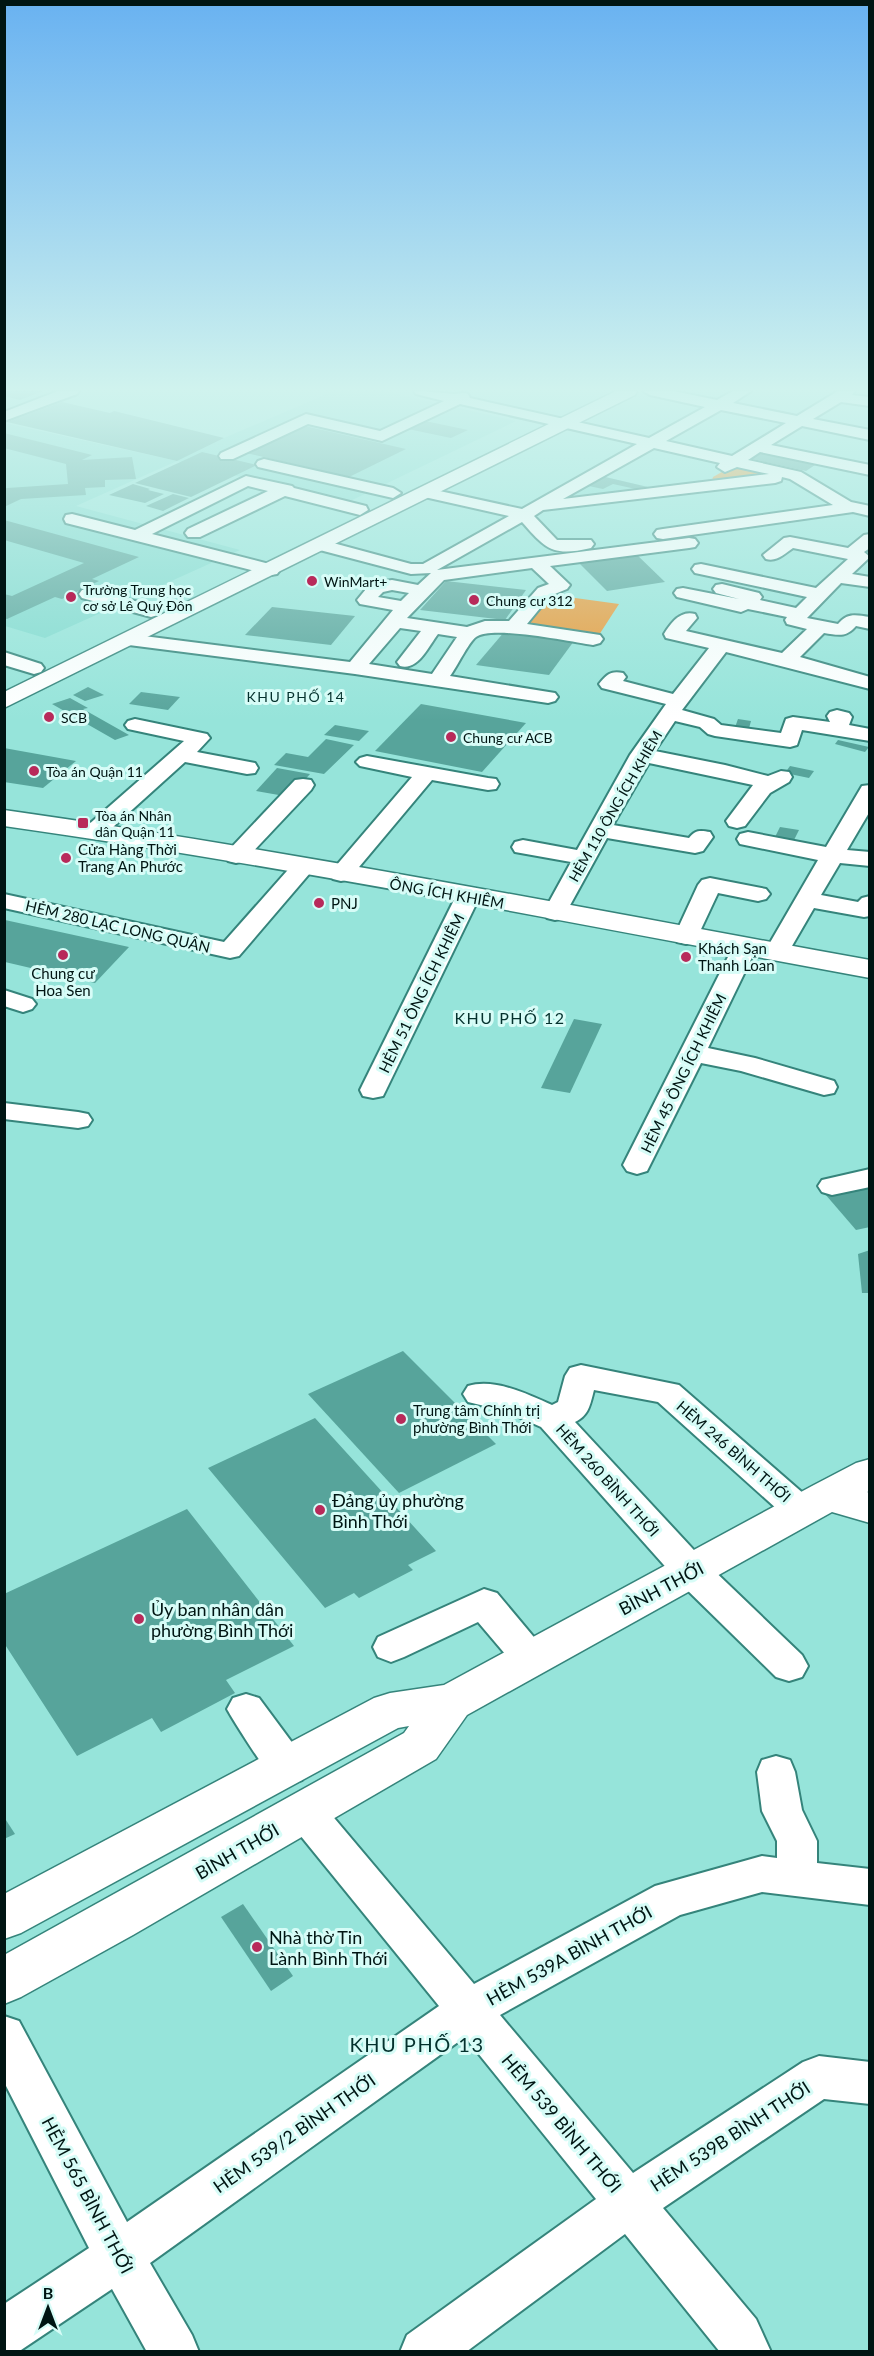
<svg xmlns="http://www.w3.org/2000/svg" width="874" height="2356" font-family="Lato,sans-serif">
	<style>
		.built { fill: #81dacf }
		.green { fill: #ea9733 }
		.building { fill: #57a49b }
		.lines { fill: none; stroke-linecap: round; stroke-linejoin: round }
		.minor-casing { stroke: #35847b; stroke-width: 4 }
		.major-casing { stroke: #35847b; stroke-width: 3 }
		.minor { fill: #fff; fill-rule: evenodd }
		.major { fill: #fff; fill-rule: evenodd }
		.poi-dot { fill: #b82a5a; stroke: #d7fcf7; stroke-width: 2 }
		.labels { text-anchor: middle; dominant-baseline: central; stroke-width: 6; stroke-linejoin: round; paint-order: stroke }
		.far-poi-label { font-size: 14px; fill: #001513; stroke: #d7fcf7; text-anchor: start }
		.far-neighbourhood-label { font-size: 14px; letter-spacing: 1.5px; fill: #04312d; stroke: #d7fcf7 }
		.far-street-label { font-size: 14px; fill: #001513; stroke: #d7fcf7 }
		.poi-label { font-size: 15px; fill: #001513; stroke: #d7fcf7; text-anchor: start }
		.street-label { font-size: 15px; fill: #001513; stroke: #d7fcf7 }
		.neighbourhood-label { font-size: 16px; letter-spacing: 1.5px; fill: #04312d; stroke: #d7fcf7 }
		.near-poi-label { font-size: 18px; fill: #001513; stroke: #d7fcf7; text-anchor: start }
		.near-street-label { font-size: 18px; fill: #001513; stroke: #d7fcf7 }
		.near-neighbourhood-label { font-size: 20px; letter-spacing: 1.5px; fill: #04312d; stroke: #d7fcf7 }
	</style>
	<rect width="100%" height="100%" fill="#96e4da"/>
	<g class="built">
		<path d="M 334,391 L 383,391 L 516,421 L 346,503 L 177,461 L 76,506 L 240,550 L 45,638 L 5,626 L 4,423 L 177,461 L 224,438 Z"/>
		<path d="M 601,476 L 657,489 L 553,501 Z"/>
	</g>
	<g class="green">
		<path d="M 736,464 L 783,474 L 711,483 L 713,477 Z"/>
		<path d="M 546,594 L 619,604 L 597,638 L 520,627 Z"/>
	</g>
	<g class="building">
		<path d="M 4,391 L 43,391 L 20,400 L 4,396 Z"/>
		<path d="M 62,402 L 110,413 L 114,411 L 224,438 L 177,461 L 7,422 Z"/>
		<path d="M 425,421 L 468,430 L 451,438 L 408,429 Z"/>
		<path d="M 305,426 L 406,449 L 349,477 L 246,453 Z"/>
		<path d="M 4,433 L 92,455 L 82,460 L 132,457 L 136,479 L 105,480 L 105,487 L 85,488 L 86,495 L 21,499 L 4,507 L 4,489 L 7,488 L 68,484 L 66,464 L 4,448 Z"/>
		<path d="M 202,452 L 257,465 L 191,497 L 135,483 Z"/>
		<path d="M 761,452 L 818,463 L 806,471 L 748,458 Z"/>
		<path d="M 601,476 L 652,488 L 645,491 L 613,484 L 603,489 L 584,485 Z"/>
		<path d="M 133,484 L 150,489 L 148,490 L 164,494 L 145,503 L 109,495 Z"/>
		<path d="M 173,494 L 189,498 L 163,511 L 146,506 Z"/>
		<path d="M 4,520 L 139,557 L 92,579 L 99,581 L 62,599 L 55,597 L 7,619 L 4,618 L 4,594 L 12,596 L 84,563 L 4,540 Z"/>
		<path d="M 634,552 L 665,582 L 607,591 L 575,559 Z"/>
		<path d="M 446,581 L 526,590 L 505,620 L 420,610 Z"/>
		<path d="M 272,607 L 355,616 L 331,645 L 245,635 Z"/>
		<path d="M 505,631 L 574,641 L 549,675 L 476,665 Z"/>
		<path d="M 88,687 L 104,695 L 85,701 L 73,695 Z"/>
		<path d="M 141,692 L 180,697 L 168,710 L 129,704 Z"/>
		<path d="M 70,698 L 88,708 L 83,709 L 129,735 L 115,740 L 52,704 Z"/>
		<path d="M 421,704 L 526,723 L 482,772 L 375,751 Z"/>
		<path d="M 738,719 L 751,721 L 748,732 L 734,730 Z"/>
		<path d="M 335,725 L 369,731 L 359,741 L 324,735 Z"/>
		<path d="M 326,739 L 354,745 L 324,774 L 274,765 L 286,753 L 308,757 Z"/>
		<path d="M 838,740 L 869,747 L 865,752 L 835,744 Z"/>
		<path d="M 4,748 L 76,761 L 43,788 L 4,782 Z"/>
		<path d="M 790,766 L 814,771 L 809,778 L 785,773 Z"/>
		<path d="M 277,768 L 310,774 L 290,797 L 256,791 Z"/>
		<path d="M 780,827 L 799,830 L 791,846 L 772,843 Z"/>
		<path d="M 5,920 L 129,947 L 95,983 L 5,962 Z"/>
		<path d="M 574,1019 L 602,1024 L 570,1093 L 541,1088 Z"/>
		<path d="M 870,1183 L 870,1227 L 856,1230 L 825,1194 Z"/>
		<path d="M 870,1250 L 870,1293 L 862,1293 L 858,1254 Z"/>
		<path d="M 403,1351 L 496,1444 L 399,1493 L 308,1394 Z"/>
		<path d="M 315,1418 L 436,1551 L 408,1565 L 413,1570 L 359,1598 L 354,1593 L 325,1608 L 208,1468 Z"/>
		<path d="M 187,1509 L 294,1646 L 226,1680 L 235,1693 L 161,1732 L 152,1718 L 77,1756 L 4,1643 L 4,1594 Z"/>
		<path d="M 4,1817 L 15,1834 L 4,1839 Z"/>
		<path d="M 243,1904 L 293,1976 L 271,1991 L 221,1917 Z"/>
	</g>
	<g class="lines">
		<defs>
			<g id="minor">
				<path d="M 58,391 L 79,391 L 77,394 L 4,421 L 4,412 Z"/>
				<path d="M 414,391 C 428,391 440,393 454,394 C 459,394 463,392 468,394 L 470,398 L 649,438 L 705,407 L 650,395 L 643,391 L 673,391 L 717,400 L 733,391 L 751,391 L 733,403 L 797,416 L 838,391 L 855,391 L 852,395 L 870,397 L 870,406 L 841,402 L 813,419 L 870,430 L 870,440 L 802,426 L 771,445 L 870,465 L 870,475 L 760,452 L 748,460 L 801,472 L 851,502 L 870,506 L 870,516 L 853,512 L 663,539 L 657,538 L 654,534 L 657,530 L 663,529 L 833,505 L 790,479 L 782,477 L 781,481 L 775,483 L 543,510 L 534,516 L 557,540 L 591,540 L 594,544 L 591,548 C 552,557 546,549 522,522 L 437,570 L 689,538 L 695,539 L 698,543 L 695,547 L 689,548 L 550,566 L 570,585 L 567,589 L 550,596 L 527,624 L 600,635 L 603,639 L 600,643 L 593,645 C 571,642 492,625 476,637 C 468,643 457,667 450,676 L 555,693 L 558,697 L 555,701 L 548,703 L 355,674 L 121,644 L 118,640 L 121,636 L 128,634 L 350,662 L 393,610 L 360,604 L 357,600 L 371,583 L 392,580 L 418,585 L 431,573 L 411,574 L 316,549 L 313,545 L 316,541 L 322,540 L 411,564 L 423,564 L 509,516 L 420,496 L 418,493 L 420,490 L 426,488 L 522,509 L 637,444 L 460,404 L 382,441 L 308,424 L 233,459 L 221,459 L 219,456 L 221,453 L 306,414 L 380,431 L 444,401 L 416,394 ZM 721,410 L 786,423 L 732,456 L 666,441 ZM 654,448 L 720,463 L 717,467 L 725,472 L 737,467 L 769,474 L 563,499 ZM 532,568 L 549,584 L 538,588 L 509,621 L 485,621 L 467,627 L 407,618 L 444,580 ZM 392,590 L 409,593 L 401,601 L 378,597 L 383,592 ZM 400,628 L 421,631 L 397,662 L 400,666 C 418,671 428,647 438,634 L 457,637 L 432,674 L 369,664 Z"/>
				<path d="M 264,459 L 393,488 L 401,493 L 393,498 L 258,467 L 256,464 L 258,461 Z"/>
				<path d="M 246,476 L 292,486 L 294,488 L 366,506 L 368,510 L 360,515 L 285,496 L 200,537 L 188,537 L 185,533 L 188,529 L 268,491 L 248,486 L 152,534 L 277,566 L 280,570 L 277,574 L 271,575 L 66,523 L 64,519 L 66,515 L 72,514 L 135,530 Z"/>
				<path d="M 870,534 L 870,548 L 864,552 L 870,557 L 852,574 L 870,577 L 870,587 L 841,583 L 807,618 L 838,624 C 848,612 856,615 870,617 L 870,629 L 856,626 C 846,638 838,635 824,633 L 800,657 L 870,677 L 870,689 L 726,652 L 682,710 L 714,719 L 721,725 L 781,733 L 786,719 L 793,717 L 830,722 L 827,716 L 830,712 L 837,710 L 849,713 L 852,717 L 849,725 L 870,729 L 870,741 L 802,730 L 797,745 L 790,747 L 715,736 L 708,734 L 700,727 L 675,721 L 655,751 L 725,765 L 768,776 L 781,771 L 789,772 L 792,777 L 789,782 L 770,793 L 745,826 L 737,828 L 729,826 L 726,821 L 753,785 L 649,763 L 613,825 L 689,838 C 695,830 700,830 710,832 L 713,837 L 703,851 L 695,853 L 607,838 L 563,918 L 555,920 L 547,918 L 543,913 L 571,862 L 515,852 L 512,847 L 515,842 L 523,840 L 577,850 L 630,755 L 666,704 L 602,688 L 599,684 C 606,675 611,670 623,673 L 626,677 L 623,681 L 673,694 L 709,648 L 666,638 L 664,634 C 671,623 680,610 695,614 L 697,618 L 686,631 L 782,653 L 807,629 L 787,624 L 785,620 L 787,617 L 748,609 L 741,612 L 677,597 L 674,593 L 677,589 L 683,588 L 739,599 L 716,593 L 713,589 L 716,585 L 722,584 L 759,593 L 762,597 L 760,600 L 796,608 L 807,597 L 695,573 L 692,569 L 695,565 L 701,564 L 816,588 L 848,559 L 793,548 C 784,554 777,562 766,559 L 763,555 L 784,538 L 790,537 L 848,548 L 864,535 Z"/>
				<path d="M 88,589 L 158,607 L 160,611 L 158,615 L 151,617 L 82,598 L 79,594 L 82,590 Z"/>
				<path d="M 4,652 L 41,664 L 44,668 L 41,672 L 34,674 L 4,665 Z"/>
				<path d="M 135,719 L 207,734 L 210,738 L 197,752 L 255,763 L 258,768 L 255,773 L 247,774 L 185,762 L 103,836 L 95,838 L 87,836 L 84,831 L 87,826 L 184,741 L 128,729 L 125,725 L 128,721 Z"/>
				<path d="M 367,756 L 488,778 L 496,779 L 499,784 L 496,789 L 488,790 L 432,780 L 349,879 L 341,881 L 333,879 L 329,874 L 412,777 L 360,766 L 356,762 L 360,758 Z"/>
				<path d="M 303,779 L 311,780 L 314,785 L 311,790 L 244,861 L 236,863 L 228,861 L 225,856 L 228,851 L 295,780 Z"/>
				<path d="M 870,785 L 870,811 L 847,850 L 870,852 L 870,866 L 840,863 L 821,895 L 858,902 L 862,898 L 870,896 L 870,916 L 864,917 L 814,908 L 785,958 L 776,960 L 767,958 L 764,953 L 818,860 L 740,844 L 737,839 L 740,834 L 748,832 L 826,847 L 862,786 Z"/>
				<path d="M 302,861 L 310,863 L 314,868 L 310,873 L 239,956 L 230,958 L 4,908 L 4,894 L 224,942 L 294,863 Z"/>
				<path d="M 710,878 L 766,889 L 770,894 L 766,899 L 758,901 L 718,893 L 695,942 L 686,944 L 677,942 L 674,937 L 698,885 L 702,880 Z"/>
				<path d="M 468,889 L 476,891 L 480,896 L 386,1090 L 383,1096 L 373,1098 L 363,1096 L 360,1090 L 456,896 L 460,891 Z"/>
				<path d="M 745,940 L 754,942 L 757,947 L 708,1048 L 755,1058 L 834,1081 L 837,1087 L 834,1093 L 824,1095 L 741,1071 L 701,1063 L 647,1171 L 637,1174 L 627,1171 L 623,1165 L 733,947 L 736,942 Z"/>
				<path d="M 4,990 L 32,999 L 36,1004 L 32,1009 L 23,1012 L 4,1006 Z"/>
				<path d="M 4,1103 L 78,1112 L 88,1114 L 92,1120 L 88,1126 L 78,1128 L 4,1119 Z"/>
				<path d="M 870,1169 L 870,1187 L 832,1195 L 822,1192 L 818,1186 L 822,1180 Z"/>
				<path d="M 581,1365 L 679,1385 L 812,1501 L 817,1510 L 812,1519 L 800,1523 L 788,1519 L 658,1402 L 594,1390 C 590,1405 589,1415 575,1422 L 705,1562 L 802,1655 L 808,1666 L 802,1677 L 789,1681 L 776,1677 L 679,1582 L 541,1427 L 505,1411 L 468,1402 L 463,1394 L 468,1386 C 495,1378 527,1394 552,1405 L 558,1402 L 565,1376 L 570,1368 Z"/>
				<path d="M 484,1589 L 497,1593 L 543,1648 L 548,1658 L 543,1668 L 530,1673 L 517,1668 L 478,1622 L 404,1657 L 391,1662 L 378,1657 L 373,1647 L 378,1637 Z"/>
				<path d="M 246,1694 L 259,1698 L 302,1756 L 307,1768 L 302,1780 C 292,1783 284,1786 275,1780 C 267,1774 233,1720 227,1709 L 233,1698 Z"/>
				<path d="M 776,1756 L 790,1760 L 795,1772 L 802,1810 L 817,1841 L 817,1863 L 870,1869 L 870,1905 L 762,1892 L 680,1915 L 500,2015 L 633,2173 L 803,2062 L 819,2056 L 870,2062 L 870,2104 L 824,2099 L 663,2208 L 756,2319 L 771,2352 L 720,2352 L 625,2234 L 466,2352 L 400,2352 L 407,2335 L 596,2199 L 465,2037 L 150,2263 L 192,2335 L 199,2352 L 147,2352 L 112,2289 L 21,2350 L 4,2352 L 4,2304 L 89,2248 L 4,2082 L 4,2016 L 19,2021 L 127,2222 L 439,2006 L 291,1824 L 285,1812 L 291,1800 L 305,1795 L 319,1800 L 474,1984 L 655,1886 L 762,1856 L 777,1858 L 777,1841 L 762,1811 L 757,1772 L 762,1760 Z"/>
			</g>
			<g id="major">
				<path d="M 616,391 L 637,391 L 635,395 L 4,708 L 4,692 Z"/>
				<path d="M 4,810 C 294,851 582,908 870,960 L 870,978 C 582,925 294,867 4,826 Z"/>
				<path d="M 870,1459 L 870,1491 L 867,1492 L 870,1493 L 870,1523 L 832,1512 L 467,1715 L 436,1759 L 133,1935 L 21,1997 L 4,2004 L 4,1955 L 404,1733 L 409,1726 L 398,1728 L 21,1933 L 4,1939 L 4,1894 L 374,1698 L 390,1693 L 444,1685 L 812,1486 L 856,1463 Z"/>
			</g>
		</defs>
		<use href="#minor" class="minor-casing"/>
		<use href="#major" class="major-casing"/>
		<use href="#minor" class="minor"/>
		<use href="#major" class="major"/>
	</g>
	<linearGradient id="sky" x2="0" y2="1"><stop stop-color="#69b2f1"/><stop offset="0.54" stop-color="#d0f3ee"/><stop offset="1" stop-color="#d0f3ee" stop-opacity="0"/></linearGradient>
	<rect width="874" height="721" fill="url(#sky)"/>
	<g class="poi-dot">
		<circle cx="312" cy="581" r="6"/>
		<circle cx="71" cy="597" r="6"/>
		<circle cx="474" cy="600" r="6"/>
		<circle cx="49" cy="717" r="6"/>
		<circle cx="451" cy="737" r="6"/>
		<circle cx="34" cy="771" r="6"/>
		<rect x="77" y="817" width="12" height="12" rx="3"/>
		<circle cx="66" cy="858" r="6"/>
		<circle cx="319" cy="903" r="6"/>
		<circle cx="63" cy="955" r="6"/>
		<circle cx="686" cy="957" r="6"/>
		<circle cx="401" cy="1419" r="6"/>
		<circle cx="320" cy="1510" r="6"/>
		<circle cx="139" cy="1619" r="6"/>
		<circle cx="257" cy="1947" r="6"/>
	</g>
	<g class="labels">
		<g class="far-poi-label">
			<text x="324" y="581">WinMart+</text>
			<text x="83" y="589">Trường Trung học<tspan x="83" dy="16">cơ sở Lê Quý Đôn</tspan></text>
			<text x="486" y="600">Chung cư 312</text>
			<text x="61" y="717">SCB</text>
			<text x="463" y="737">Chung cư ACB</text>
			<text x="46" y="771">Tòa án Quận 11</text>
			<text x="95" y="815">Tòa án Nhân<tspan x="95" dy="16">dân Quận 11</tspan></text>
		</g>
		<g class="far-neighbourhood-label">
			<text x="296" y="696">KHU PHỐ 14</text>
		</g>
		<g class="far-street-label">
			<text transform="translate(615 806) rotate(-60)">HẺM 110 ÔNG ÍCH KHIÊM</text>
		</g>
		<g class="poi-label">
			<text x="78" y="849">Cửa Hàng Thời<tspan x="78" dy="17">Trang An Phước</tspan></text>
			<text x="331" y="903">PNJ</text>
			<text x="698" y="948">Khách Sạn<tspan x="698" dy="17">Thanh Loan</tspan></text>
			<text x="63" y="973" text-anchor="middle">Chung cư<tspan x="63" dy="17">Hoa Sen</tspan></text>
			<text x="413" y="1410">Trung tâm Chính trị<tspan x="413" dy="17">phường Bình Thới</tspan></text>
		</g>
		<g class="street-label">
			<text transform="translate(447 893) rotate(10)">ÔNG ÍCH KHIÊM</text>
			<text transform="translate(118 926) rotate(13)">HẺM 280 LẠC LONG QUÂN</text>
			<text transform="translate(421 993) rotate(-64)">HẺM 51 ÔNG ÍCH KHIÊM</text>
			<text transform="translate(683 1073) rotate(-64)">HẺM 45 ÔNG ÍCH KHIÊM</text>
			<text transform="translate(734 1451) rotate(41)">HẺM 246 BÌNH THỚI</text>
			<text transform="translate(608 1480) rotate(48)">HẺM 260 BÌNH THỚI</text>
		</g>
		<g class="neighbourhood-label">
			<text x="510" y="1017">KHU PHỐ 12</text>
		</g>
		<g class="near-poi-label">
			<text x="332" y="1500">Đảng ủy phường<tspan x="332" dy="21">Bình Thới</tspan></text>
			<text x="151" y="1609">Ủy ban nhân dân<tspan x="151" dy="21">phường Bình Thới</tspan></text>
			<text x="269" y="1937">Nhà thờ Tin<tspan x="269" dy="21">Lành Bình Thới</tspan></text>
		</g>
		<g class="near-street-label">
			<text transform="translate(661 1588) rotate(-28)">BÌNH THỚI</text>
			<text transform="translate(237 1851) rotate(-30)">BÌNH THỚI</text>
			<text transform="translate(569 1955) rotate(-29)">HẺM 539A BÌNH THỚI</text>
			<text transform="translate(562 2123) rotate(50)">HẺM 539 BÌNH THỚI</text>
			<text transform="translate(294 2133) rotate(-35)">HẺM 539/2 BÌNH THỚI</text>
			<text transform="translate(730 2136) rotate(-33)">HẺM 539B BÌNH THỚI</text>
			<text transform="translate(88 2195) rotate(62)">HẺM 565 BÌNH THỚI</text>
		</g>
		<g class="near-neighbourhood-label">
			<text x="417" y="2044">KHU PHỐ 13</text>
		</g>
	</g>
	<rect width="874" height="2356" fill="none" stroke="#001513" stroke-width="12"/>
	<g transform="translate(48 2308)" stroke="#d7fcf7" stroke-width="4.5" paint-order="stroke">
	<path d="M0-4.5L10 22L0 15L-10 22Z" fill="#001513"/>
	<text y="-9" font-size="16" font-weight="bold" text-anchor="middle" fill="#001513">B</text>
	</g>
</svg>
